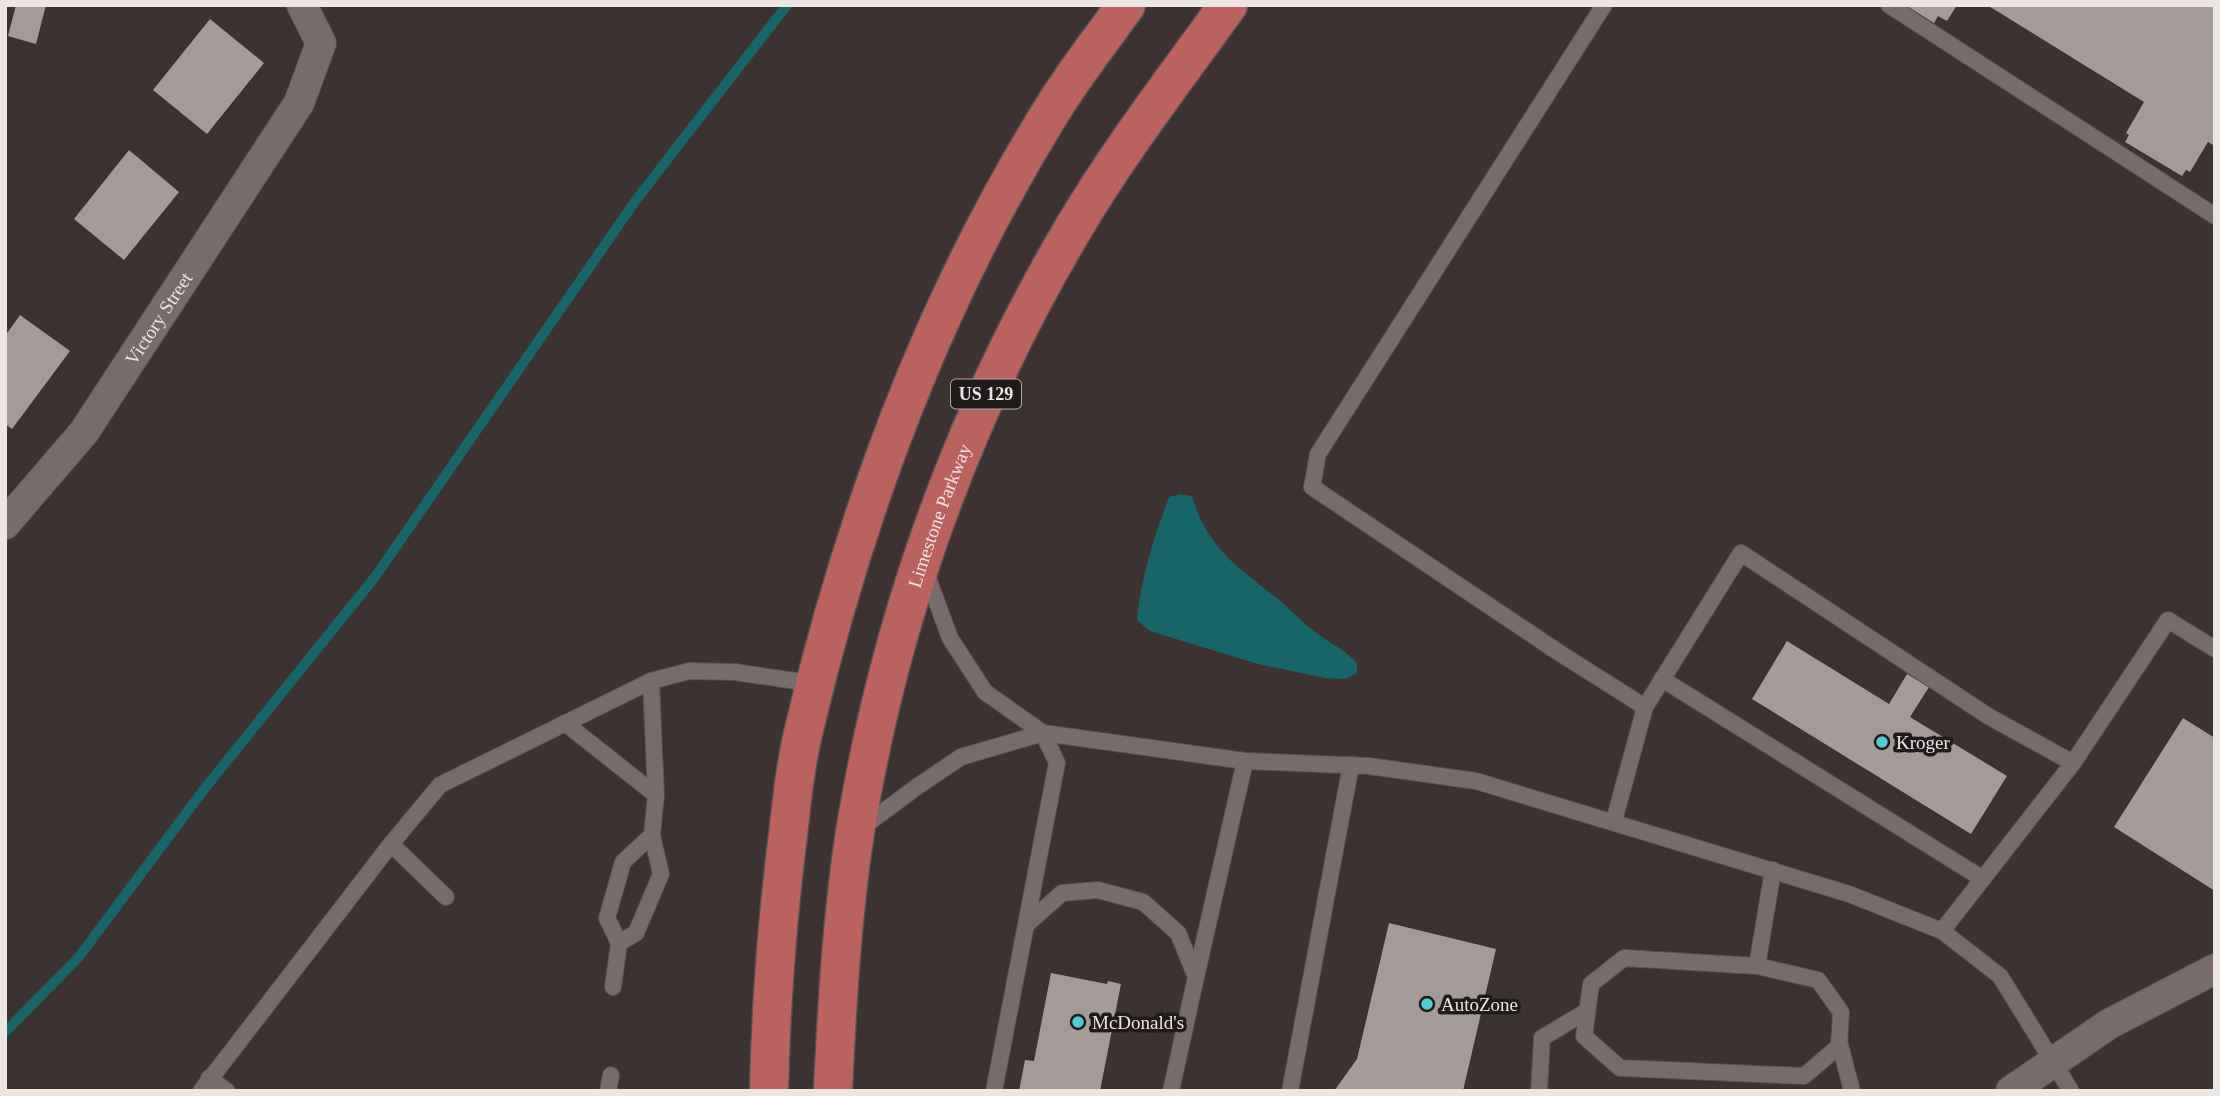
<svg xmlns="http://www.w3.org/2000/svg" width="2220" height="1096" font-family="Georgia,serif">
	<style>
		.water { fill: #156569 }
		.lines { fill: none; stroke-linecap: round; stroke-linejoin: round }
		.stream { stroke: #156569; stroke-width: 10 }
		.building { fill: #a49a98 }
		.service-casing { stroke: #564f4e; stroke-width: 18 }
		.minor-casing { stroke: #564f4e; stroke-width: 32 }
		.primary-casing { stroke: #564f4e; stroke-width: 41 }
		.service { stroke: #776c6b; stroke-width: 16 }
		.minor { stroke: #776c6b; stroke-width: 30 }
		.primary { stroke: #ba625e; stroke-width: 38 }
		.poi-dot { fill: #51ccd3; stroke: #1f1b1a; stroke-width: 2.5 }
		.labels { text-anchor: middle; dominant-baseline: central; stroke-width: 7; stroke-linejoin: round; paint-order: stroke }
		.shield { fill: #1f1b1a; stroke: #aea8a7; stroke-width: 2 }
		.shield-label { font-size: 18px; font-weight: bold; fill: #ebe5e4 }
		.street-label { font-size: 19px; fill: #ebe5e4; stroke: #1f1b1a }
		.poi-label { font-size: 19px; fill: #ebe5e4; stroke: #1f1b1a; text-anchor: start }
	</style>
	<rect width="100%" height="100%" fill="#3b3231"/>
	<path class="water" d="M 1180,494 L 1192,496 C 1209,553 1242,569 1285,605 C 1296,615 1306,626 1318,634 C 1332,644 1345,650 1357,663 L 1357,673 L 1346,679 L 1325,678 L 1258,664 L 1150,631 L 1137,620 C 1141,577 1154,537 1169,497 Z"/>
	<g class="lines">
		<path class="stream" d="M 5,1032 L 78,958 L 205,788 L 375,577 L 636,200 L 787,5"/>
	</g>
	<g class="building">
		<path d="M 16,5 L 46,5 L 36,44 L 8,36 Z"/>
		<path d="M 1905,5 L 1957,5 L 1947,21 L 1938,16 L 1934,23 Z"/>
		<path d="M 1987,5 L 2215,5 L 2215,146 L 2208,142 L 2190,172 L 2186,170 L 2182,176 L 2125,142 L 2129,135 L 2126,133 L 2144,102 Z"/>
		<path d="M 210,19 L 264,63 L 207,134 L 153,90 Z"/>
		<path d="M 129,150 L 179,192 L 124,260 L 74,219 Z"/>
		<path d="M 20,315 L 70,351 L 12,429 L 5,424 L 5,336 Z"/>
		<path d="M 1787,641 L 1889,704 L 1907,674 L 1929,687 L 1910,717 L 2007,776 L 1971,834 L 1752,699 Z"/>
		<path d="M 2183,718 L 2215,738 L 2215,891 L 2114,827 Z"/>
		<path d="M 1389,923 L 1496,949 L 1463,1091 L 1334,1091 L 1357,1059 Z"/>
		<path d="M 1051,973 L 1107,984 L 1108,981 L 1121,984 L 1100,1091 L 1019,1091 L 1025,1060 L 1034,1061 Z"/>
	</g>
	<g class="lines">
		<defs>
			<g id="service">
				<path d="M 1604,5 L 1318,454 L 1312,487 L 1558,652 L 1645,707 L 1741,553 L 1988,716 L 2073,763 L 2168,620 L 2215,649"/>
				<path d="M 1889,5 L 2215,216"/>
				<path d="M 925,570 L 950,638 L 985,692 L 1043,733 L 1057,763 L 994,1091"/>
				<path d="M 1662,679 L 1983,879"/>
				<path d="M 565,723 L 656,795"/>
				<path d="M 1614,821 L 1645,707"/>
				<path d="M 860,829 L 918,786 L 961,757 L 1043,733 L 1245,761 L 1369,766 L 1476,781 L 1849,894 L 1942,931 L 2000,976 L 2071,1091"/>
				<path d="M 391,844 L 446,897"/>
				<path d="M 1026,925 L 1062,893 L 1098,890 L 1143,902 L 1178,933 L 1196,977 L 1171,1091"/>
				<path d="M 1942,931 L 2073,763"/>
				<path d="M 619,943 L 636,933 L 661,874 L 652,835 L 656,795 L 651,681"/>
				<path d="M 1624,958 L 1757,966 L 1818,980 L 1841,1012 L 1839,1046 L 1804,1076 L 1620,1068 L 1584,1036 L 1591,984 Z"/>
				<path d="M 1757,966 L 1773,870"/>
				<path d="M 1196,977 L 1245,761"/>
				<path d="M 613,987 L 619,943 L 607,918 L 623,862 L 652,835"/>
				<path d="M 1839,1041 L 1852,1091"/>
				<path d="M 209,1078 L 227,1091"/>
				<path d="M 201,1091 L 391,844 L 440,785 L 651,681 L 689,671 L 735,672 L 816,684"/>
				<path d="M 608,1091 L 611,1075"/>
				<path d="M 1290,1091 L 1351,765"/>
				<path d="M 1539,1091 L 1542,1038 L 1587,1011"/>
			</g>
			<g id="minor">
				<path id="s1" d="M 5,524 L 84,432 L 299,103 L 321,43 L 302,5"/>
				<path d="M 2011,1091 L 2109,1024 L 2215,969"/>
			</g>
			<g id="primary">
				<path d="M 769,1091 C 771,1005 777,920 788,835 C 792,798 796,761 805,725 C 856,510 935,298 1052,110 C 1074,74 1101,40 1126,5"/>
				<path id="s2" d="M 833,1091 C 837,1004 842,917 855,832 C 890,618 963,415 1073,229 C 1119,151 1175,79 1228,5"/>
			</g>
		</defs>
		<use href="#service" class="service-casing"/>
		<use href="#minor" class="minor-casing"/>
		<use href="#primary" class="primary-casing"/>
		<use href="#service" class="service"/>
		<use href="#minor" class="minor"/>
		<use href="#primary" class="primary"/>
	</g>
	<g class="poi-dot">
		<circle cx="1882" cy="742" r="7"/>
		<circle cx="1427" cy="1004" r="7"/>
		<circle cx="1078" cy="1022" r="7"/>
	</g>
	<g class="labels">
		<rect class="shield" x="951" y="379.5" width="70" height="29" rx="5"/>
		<g class="shield-label">
			<text x="986" y="394">US 129</text>
		</g>
		<g class="street-label">
			<text stroke="none"><textPath href="#s1" startOffset="257">Victory Street</textPath></text>
			<text stroke="none"><textPath href="#s2" startOffset="588">Limestone Parkway</textPath></text>
		</g>
		<g class="poi-label">
			<text x="1896" y="742">Kroger</text>
			<text x="1441" y="1004">AutoZone</text>
			<text x="1092" y="1022">McDonald's</text>
		</g>
	</g>
	<rect width="2220" height="1096" fill="none" stroke="#ebe5e4" stroke-width="14"/>
</svg>
